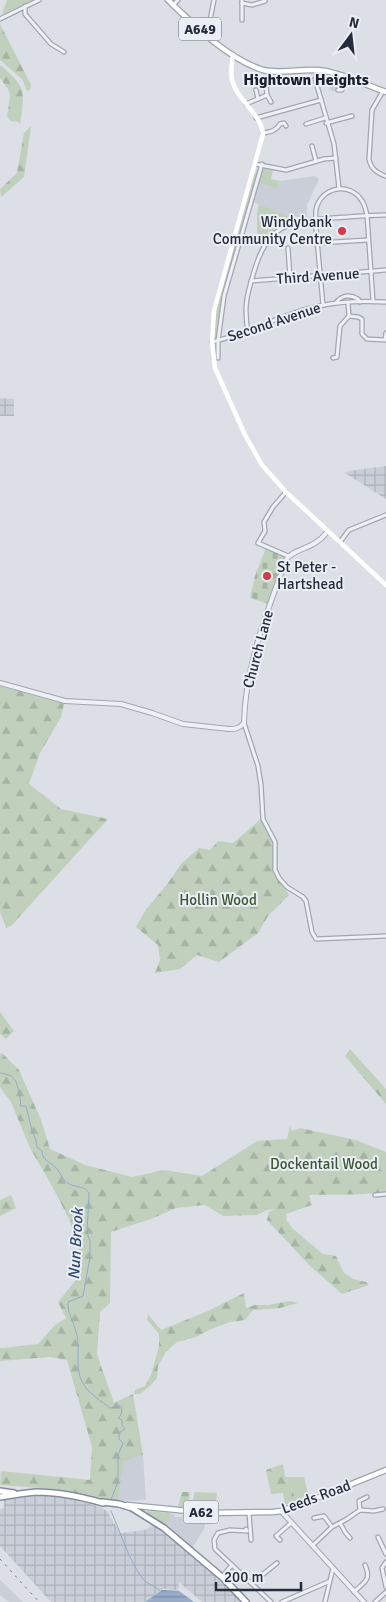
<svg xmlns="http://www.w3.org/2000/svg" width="386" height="1602" font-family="Signika,sans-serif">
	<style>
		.built { fill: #caced8 }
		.industrial { fill: url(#industrial-grid) }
		.green { fill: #c0d0bd }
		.forest { fill: url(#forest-firs) }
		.cemetery { fill: url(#cemetery-stones) }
		.water { fill: url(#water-rules) }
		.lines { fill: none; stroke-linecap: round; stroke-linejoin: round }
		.stream { stroke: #95abc7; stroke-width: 1 }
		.minor-casing { stroke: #a1a6b0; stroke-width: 5.5 }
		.tertiary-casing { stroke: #a1a6b0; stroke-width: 6 }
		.primary-casing { stroke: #9ba3b2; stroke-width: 7 }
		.trunk-casing { stroke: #838c9d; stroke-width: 8 }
		.minor { stroke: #eef0f5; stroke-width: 3 }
		.tertiary { stroke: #eef0f5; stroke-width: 4 }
		.secondary { stroke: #fff; stroke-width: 4.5 }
		.primary { stroke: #fff; stroke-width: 4.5 }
		.trunk { stroke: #fff; stroke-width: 5 }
		.rail { stroke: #757e90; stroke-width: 1; stroke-dasharray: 2.5 5; stroke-linecap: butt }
		.poi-dot { fill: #cf3d4b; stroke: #ebeef4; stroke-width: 2 }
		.labels { text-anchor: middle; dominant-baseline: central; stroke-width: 4; stroke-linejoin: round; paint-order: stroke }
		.shield { fill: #ebeef4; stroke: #606673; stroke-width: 1 }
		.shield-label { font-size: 14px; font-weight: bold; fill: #252c3c }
		.poi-label { font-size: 15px; fill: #252c3c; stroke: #ebeef4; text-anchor: end }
		.street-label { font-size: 15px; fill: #252c3c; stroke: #ebeef4 }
		.park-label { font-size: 15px; fill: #385833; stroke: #ebeef4 }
		.neighbourhood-label { font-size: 16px; font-weight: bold; fill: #181e2d; stroke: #ebeef4 }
		.water-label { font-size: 16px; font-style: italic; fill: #2f4970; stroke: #ebeef4 }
	</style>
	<defs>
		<pattern id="industrial-grid" width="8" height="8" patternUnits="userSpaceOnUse" patternTransform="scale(1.25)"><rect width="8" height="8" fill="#caced8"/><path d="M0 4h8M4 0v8" fill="none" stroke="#adb1ba"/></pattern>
		<pattern id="forest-firs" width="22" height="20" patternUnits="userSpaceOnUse" patternTransform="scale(1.25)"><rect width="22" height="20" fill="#c0d0bd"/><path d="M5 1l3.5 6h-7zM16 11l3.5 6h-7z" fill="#a5b3a3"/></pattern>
		<pattern id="cemetery-stones" width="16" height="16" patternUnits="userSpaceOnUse" patternTransform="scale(1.25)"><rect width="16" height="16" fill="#c0d0bd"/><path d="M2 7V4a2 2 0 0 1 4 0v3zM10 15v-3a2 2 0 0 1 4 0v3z" fill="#a5b3a3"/></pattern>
		<pattern id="water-rules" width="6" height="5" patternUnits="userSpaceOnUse" patternTransform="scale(1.25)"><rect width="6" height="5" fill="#95abc7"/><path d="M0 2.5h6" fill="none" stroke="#798ba3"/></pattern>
	</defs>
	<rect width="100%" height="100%" fill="#dcdfe6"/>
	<g class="built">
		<path d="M 336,76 L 342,79 L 343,81 L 341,88 L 337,91 L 332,91 L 329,89 Z"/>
		<path d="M 315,176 L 319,179 L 307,205 L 307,218 L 298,222 L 296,219 L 251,201 L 256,182 L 278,188 L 280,181 Z"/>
		<path d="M 143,1455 L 146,1500 L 118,1501 L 124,1462 Z"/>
		<path d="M 170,1513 L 173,1514 L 175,1517 L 208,1516 L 204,1529 L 192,1548 L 163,1524 L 167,1523 L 171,1516 Z"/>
		<path d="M 0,1580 L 23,1602 L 9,1602 L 0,1595 Z"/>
	</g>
	<g class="industrial">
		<path d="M 0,398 L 14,399 L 14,416 L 0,416 Z"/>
		<path d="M 386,466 L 386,499 L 345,473 L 348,471 Z"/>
		<path d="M 42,1495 L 71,1499 L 98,1506 L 107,1511 L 120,1533 L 145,1530 L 154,1524 L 189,1551 L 243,1602 L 202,1602 L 179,1582 L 178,1590 L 163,1589 L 145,1602 L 51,1602 L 0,1546 L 0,1509 L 4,1508 L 4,1500 Z"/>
	</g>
	<g class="green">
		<path d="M 7,0 L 33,0 L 7,13 L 2,14 Z"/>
		<path d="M 20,84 C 25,96 22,112 20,124 L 18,122 L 11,121 L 7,116 L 8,111 L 15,118 L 22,92 Z"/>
		<path d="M 262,167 L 273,169 L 271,179 L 280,181 L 278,189 L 257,182 Z"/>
		<path d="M 257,169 L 260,170 L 224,296 L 218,341 L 212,342 L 214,311 L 253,172 L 256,173 Z"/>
		<path d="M 259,204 L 296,219 L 298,222 L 289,224 L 267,241 L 257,233 L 257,212 Z"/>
		<path d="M 285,1477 L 304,1477 L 309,1498 L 294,1503 L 294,1494 Z"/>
		<path d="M 195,1492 L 217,1493 L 215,1508 L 195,1507 L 193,1499 Z"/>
		<path d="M 147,1511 L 170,1513 L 171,1518 L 167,1523 L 163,1524 L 146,1513 Z"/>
	</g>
	<g class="forest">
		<path d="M 0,24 L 31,85 L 30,90 L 27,91 L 22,79 L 0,60 Z"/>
		<path d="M 0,65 C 20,82 31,92 15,118 L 8,111 L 10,95 L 8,89 L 0,78 Z"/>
		<path d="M 31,126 L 24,177 L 1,197 L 0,189 L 17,173 L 24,133 Z"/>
		<path d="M 0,686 L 64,704 L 61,717 L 40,753 L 29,784 L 61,809 L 108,819 L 12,925 L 6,928 L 0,912 Z"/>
		<path d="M 261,819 L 271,836 L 274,846 L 272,859 L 275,872 L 289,895 L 268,916 L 258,933 L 219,962 L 197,955 L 180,969 L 155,973 L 160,960 L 158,945 L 136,927 L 145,911 L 168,883 L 181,864 L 199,848 L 210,850 L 218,841 L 233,843 Z"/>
		<path d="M 0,1012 L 14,1031 L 6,1039 L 0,1034 Z"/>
		<path d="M 350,1049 L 386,1089 L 386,1104 L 345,1056 Z"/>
		<path d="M 2,1053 L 19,1070 L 41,1120 L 50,1149 L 85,1165 L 132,1177 L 164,1170 L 202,1176 L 257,1141 L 287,1139 L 290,1126 L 292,1131 L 300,1128 L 356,1140 L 386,1152 L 386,1192 C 360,1196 335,1194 309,1195 L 312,1205 L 286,1214 L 287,1221 L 292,1228 L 306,1240 L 323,1254 L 336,1256 L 344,1273 L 353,1279 L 366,1282 L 369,1285 L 342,1294 L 309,1265 L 267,1220 L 269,1212 L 275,1209 L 267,1210 L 257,1215 L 223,1216 L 205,1205 L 176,1208 L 151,1219 L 111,1232 L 110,1303 L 100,1312 L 97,1354 L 114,1403 L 133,1394 L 143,1455 L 124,1462 L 118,1501 L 53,1489 L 0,1485 L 1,1471 L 90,1480 L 92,1447 L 67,1360 L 50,1357 L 0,1361 L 0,1348 L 4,1348 L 38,1344 L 54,1326 L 66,1318 L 58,1302 L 80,1275 L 80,1253 L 69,1219 L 52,1186 L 30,1148 L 11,1102 L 0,1087 L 0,1054 Z"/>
		<path d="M 11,1195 L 16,1208 L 0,1216 L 0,1200 Z"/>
		<path d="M 244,1293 L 246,1308 L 255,1305 L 268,1305 L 289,1301 L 298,1303 L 280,1308 L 253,1310 L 245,1320 L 230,1322 L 209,1330 L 196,1337 L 177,1342 L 166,1352 L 158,1366 L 157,1378 L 151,1385 L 140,1394 L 134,1394 L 135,1390 L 145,1386 L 151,1375 L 159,1346 L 159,1334 L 147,1320 L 148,1314 L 161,1330 L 208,1311 Z"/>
		<path d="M 283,1464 L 285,1477 L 294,1494 L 294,1503 L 285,1505 L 283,1493 L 271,1494 L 266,1470 Z"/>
		<path d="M 182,1492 L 190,1492 L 188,1507 L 178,1506 Z"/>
	</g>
	<path class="cemetery" d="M 266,548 L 285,556 L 268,604 L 250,598 L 255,576 Z"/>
	<path class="water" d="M 162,1590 L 179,1591 L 194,1602 L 145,1602 Z"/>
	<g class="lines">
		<g class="stream">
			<path d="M 0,1073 C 15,1075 16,1079 19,1093 C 20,1098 21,1101 20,1106 L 26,1106 L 32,1131 L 36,1140 L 37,1147 L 42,1151 C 43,1155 42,1155 44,1158 C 48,1163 53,1164 57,1169 C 61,1174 63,1181 69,1184 C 76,1188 86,1185 89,1194 L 87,1233 L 90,1241 L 90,1257 L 83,1296 L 68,1302 C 67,1313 74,1322 76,1332 C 79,1341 78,1350 78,1359 C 77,1387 91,1393 110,1408 L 120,1406 L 122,1407 L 121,1415 L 118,1418 L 122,1420 L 122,1425 L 125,1429 L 119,1433 L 119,1439 L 123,1443 L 118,1455 L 118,1481 L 111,1500"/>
			<path d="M 111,1511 C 121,1533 128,1559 143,1579 C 148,1585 157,1586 162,1593"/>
		</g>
		<defs>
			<g id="minor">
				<path d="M 242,0 L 242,3 L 252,5 L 265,1"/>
				<path d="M 173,5 L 178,0"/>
				<path d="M 25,6 L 25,14 L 51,44 L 64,52"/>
				<path d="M 0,19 L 39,0"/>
				<path d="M 242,20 L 242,3"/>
				<path d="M 207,35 L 214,0"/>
				<path d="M 315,79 L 334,144 L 339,188"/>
				<path d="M 266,85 L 267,95 L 271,102"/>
				<path d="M 256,90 L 258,99"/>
				<path d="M 338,90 L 342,90 L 346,77"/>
				<path d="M 383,91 L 372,110 L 369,159 C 371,169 376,172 385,176"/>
				<path d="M 246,104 L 267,95"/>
				<path d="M 256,118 L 321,100"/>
				<path d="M 326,123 L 352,116"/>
				<path d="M 306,124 L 325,118"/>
				<path d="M 263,133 C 270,132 276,131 280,124 L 284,123 L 286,126"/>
				<path d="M 312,146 L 316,161"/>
				<path d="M 255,164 L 286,170 L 324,159 L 336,158"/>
				<path d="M 317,243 L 368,240"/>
				<path d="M 288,248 L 290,278"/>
				<path d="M 251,281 L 386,270"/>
				<path d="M 336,303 C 341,295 350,294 358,299 L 360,302"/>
				<path d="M 323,305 C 321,284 319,262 317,240 C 316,230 315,220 316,210 C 320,187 350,181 362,201 C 365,205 366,211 367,215 L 373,301"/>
				<path d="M 349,316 L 358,317 L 362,319 L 362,334 L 367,339 L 385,340 L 386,333"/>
				<path d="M 248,332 C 244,308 246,298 253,275 C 267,226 284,222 332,218 C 350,217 368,215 386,215"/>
				<path d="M 212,342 C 251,333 285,312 324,305 C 343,301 366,301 386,302"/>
				<path d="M 218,358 L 218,341 L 224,296 L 262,164"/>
				<path d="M 333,358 L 337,357 L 340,326 L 349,316 L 348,303"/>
				<path d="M 286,492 L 273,507 L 264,522 L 265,531 L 258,543 L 288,556"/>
				<path d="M 340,542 L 349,530 L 386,515"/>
				<path d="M 244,723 L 258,766 L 261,785 L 263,819 L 275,842 L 275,870 L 279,878 L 287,887 L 303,897 L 306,901 L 312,932 L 316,939 L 386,936"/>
				<path d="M 375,1195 L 386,1194"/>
				<path d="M 360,1510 L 359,1501 L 367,1497"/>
				<path d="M 249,1513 L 251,1540"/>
				<path d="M 314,1518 L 324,1516 L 332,1527"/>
				<path d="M 340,1523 L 345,1532 L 350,1538"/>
				<path d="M 246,1529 L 247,1531 L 230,1530 L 218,1533 L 214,1540 L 215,1549 L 271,1602"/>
				<path d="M 378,1537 L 386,1554"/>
				<path d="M 280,1540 L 276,1536 L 291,1523"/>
				<path d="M 313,1545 L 332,1527 L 347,1519 L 360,1510 L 374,1511 L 383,1509"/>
				<path d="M 386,1562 L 382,1568 L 386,1587"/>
				<path d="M 222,1577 L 232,1565"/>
				<path d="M 252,1583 L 277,1563"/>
				<path d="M 354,1592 C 364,1582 372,1580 365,1565"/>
				<path d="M 282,1602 L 328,1582"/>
				<path d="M 325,1602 L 333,1568"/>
				<path d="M 375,1602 L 386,1592"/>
			</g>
			<g id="tertiary">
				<path d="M 0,683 L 65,701 L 121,704 L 152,713 L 183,724 L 229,729 C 235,729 239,729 244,723 C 245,667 267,612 286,560 C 291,551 306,549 315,543 C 320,540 324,536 327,532"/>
				<path d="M 281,1511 L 364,1602"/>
			</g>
			<g id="primary">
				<path d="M 168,0 C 194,25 228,59 263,70 C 283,75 305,67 325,71 C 346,75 366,85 386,92"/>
				<path d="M 127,1505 L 209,1513 L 273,1512 L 281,1511 L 317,1498 L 386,1470"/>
			</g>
			<g id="trunk">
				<path d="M 0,1491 L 14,1493"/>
				<path d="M 0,1497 C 12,1495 24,1493 36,1492 C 58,1492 82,1497 103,1503"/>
				<path d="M 102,1502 L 119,1504 L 132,1508 L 164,1528 L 222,1577 L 246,1602"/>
			</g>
		</defs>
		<use href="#minor" class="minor-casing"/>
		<use href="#tertiary" class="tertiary-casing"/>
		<use href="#primary" class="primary-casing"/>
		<use href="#trunk" class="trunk-casing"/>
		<use href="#minor" class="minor"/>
		<use href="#tertiary" class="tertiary"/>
		<path class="secondary" d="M 233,55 C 232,63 230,71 232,79 C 236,100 261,113 263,134 L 214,311 L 212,342 L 215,368 L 245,435 L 262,465 L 286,492 L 386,585"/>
		<use href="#primary" class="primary"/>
		<use href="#trunk" class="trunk"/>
		<path class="rail" d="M 0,1559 L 39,1602"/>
	</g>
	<g class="poi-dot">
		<circle cx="342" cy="231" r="5"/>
		<circle cx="267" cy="576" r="5"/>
	</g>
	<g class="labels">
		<g class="shield">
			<rect x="179" y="17.5" width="42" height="23" rx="4"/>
			<rect x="183.5" y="1500.5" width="35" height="23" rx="4"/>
		</g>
		<g class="shield-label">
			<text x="200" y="29">A649</text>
			<text x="201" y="1512">A62</text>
		</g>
		<g class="poi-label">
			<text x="332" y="222">Windybank<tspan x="332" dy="17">Community Centre</tspan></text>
			<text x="277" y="567" text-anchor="start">St Peter -<tspan x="277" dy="17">Hartshead</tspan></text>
		</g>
		<g class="street-label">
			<text transform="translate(318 276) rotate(-4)">Third Avenue</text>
			<text transform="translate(274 322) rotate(-18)">Second Avenue</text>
			<text transform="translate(258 649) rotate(-75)">Church Lane</text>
			<text transform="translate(316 1497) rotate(-20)">Leeds Road</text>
		</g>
		<g class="park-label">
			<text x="218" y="900">Hollin Wood</text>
			<text x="324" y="1164">Dockentail Wood</text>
		</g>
		<g class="neighbourhood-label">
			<text x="306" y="80">Hightown Heights</text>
		</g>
		<g class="water-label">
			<text transform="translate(76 1244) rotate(-87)">Nun Brook</text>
		</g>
	</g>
	<g transform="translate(351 35) rotate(15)" stroke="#ebeef4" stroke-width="4" paint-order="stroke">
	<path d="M0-4L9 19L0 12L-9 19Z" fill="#252c3c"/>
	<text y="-8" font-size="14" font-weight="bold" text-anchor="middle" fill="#252c3c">N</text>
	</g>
	<path d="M216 1582v8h85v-8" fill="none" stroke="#252c3c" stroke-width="2.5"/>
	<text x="224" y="1582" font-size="15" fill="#252c3c" stroke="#ebeef4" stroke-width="4" paint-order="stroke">200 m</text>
</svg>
